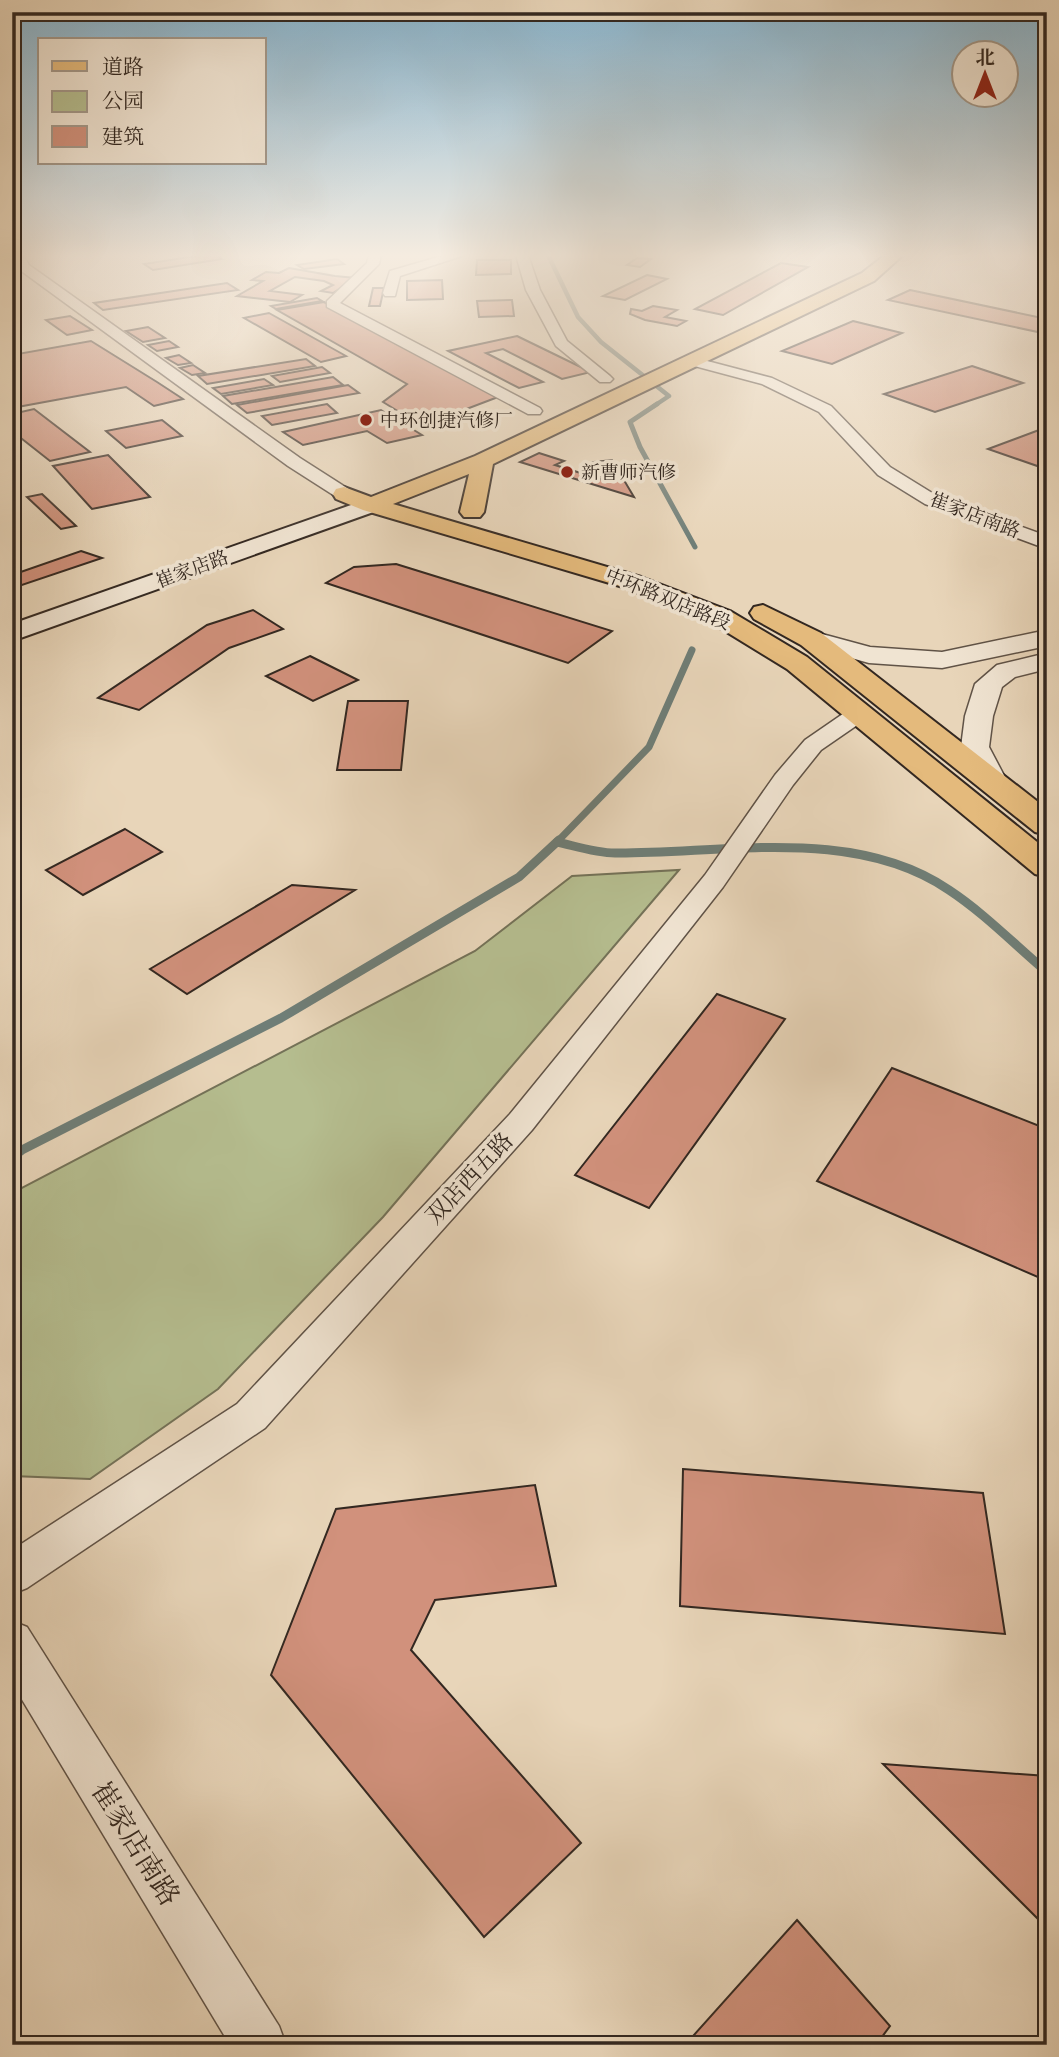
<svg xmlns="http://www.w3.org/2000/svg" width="1059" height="2057" font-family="'EB Garamond','Noto Serif SC',serif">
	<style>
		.green { fill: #b5bd8f; stroke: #747258; stroke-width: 2 }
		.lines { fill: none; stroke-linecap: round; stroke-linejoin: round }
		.stream-far4 { stroke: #6f7e77; stroke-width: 4.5 }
		.stream-far3 { stroke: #6f7e77; stroke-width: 5 }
		.stream-far2 { stroke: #6f7e77; stroke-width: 7 }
		.stream-far1 { stroke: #6f7e77; stroke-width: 9 }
		.stream { stroke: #6f7e77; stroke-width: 10 }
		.building { fill: #d1917c; stroke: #332821; stroke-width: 2 }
		.minor-casing { stroke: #605347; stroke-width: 3 }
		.tertiary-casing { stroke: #605347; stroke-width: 3 }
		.secondary-casing { stroke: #332821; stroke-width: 4 }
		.primary-casing { stroke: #332821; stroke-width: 4 }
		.minor { fill: #f0e4d2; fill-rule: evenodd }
		.tertiary { fill: #f0e4d2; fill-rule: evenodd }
		.secondary { fill: #f0e4d2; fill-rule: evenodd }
		.primary { fill: #e4ba7c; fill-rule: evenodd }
		.poi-dot { fill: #8f2418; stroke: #f0e4d2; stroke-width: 2.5 }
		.labels { text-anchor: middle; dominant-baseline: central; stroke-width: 7; stroke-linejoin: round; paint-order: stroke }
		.far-poi-label { font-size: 19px; fill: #332821; stroke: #f0e4d2; text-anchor: start }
		.far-street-label { font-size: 19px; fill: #332821; stroke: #f0e4d2 }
		.street-label { font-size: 23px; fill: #332821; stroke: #f0e4d2 }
		.near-street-label { font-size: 28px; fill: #332821; stroke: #f0e4d2 }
	</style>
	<rect width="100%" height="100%" fill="#e8d5b9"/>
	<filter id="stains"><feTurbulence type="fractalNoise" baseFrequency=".00286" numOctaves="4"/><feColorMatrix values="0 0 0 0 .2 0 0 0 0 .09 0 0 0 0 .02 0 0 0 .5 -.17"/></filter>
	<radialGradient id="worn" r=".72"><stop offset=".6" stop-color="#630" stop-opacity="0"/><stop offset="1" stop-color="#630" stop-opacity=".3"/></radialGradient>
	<path class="green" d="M 679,870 L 383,1217 L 218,1389 L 90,1479 L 12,1476 L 12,1193 L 475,951 L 572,876 Z"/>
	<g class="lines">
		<path class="stream-far4" d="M 548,255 L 578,317 L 601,342 L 669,396 L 654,406"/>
		<path class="stream-far3" d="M 657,404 L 630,422 L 640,447 L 695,547"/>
		<path class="stream-far2" d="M 558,841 L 649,747 L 692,650"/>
		<g class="stream-far1">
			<path d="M 557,842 C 575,846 596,853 615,853 C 722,854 854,825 949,890 C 984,913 1015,945 1047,972"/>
			<path d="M 16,1153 L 281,1018 L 519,877 L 559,840"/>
		</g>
		<path class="stream" d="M 12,1155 L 20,1151"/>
	</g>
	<g class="building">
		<path d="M 202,255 L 216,255 L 222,259 L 153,270 L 144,264 Z"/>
		<path d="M 637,258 L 651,259 L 640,267 L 627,265 Z"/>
		<path d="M 337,259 L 344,264 L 304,269 L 297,265 Z"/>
		<path d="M 477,260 L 511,260 L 511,274 L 476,275 Z"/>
		<path d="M 781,263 L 808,267 L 723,315 L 695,309 Z"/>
		<path d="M 289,268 L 335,276 L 356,278 L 333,293 L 321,291 L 333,285 L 324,281 L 295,277 L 270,291 L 302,295 L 290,302 L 237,296 L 263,281 L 252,280 L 266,272 L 279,273 Z"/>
		<path d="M 647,275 L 667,279 L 625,300 L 603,296 Z"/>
		<path d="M 442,280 L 443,299 L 407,300 L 407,281 Z"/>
		<path d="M 227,283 L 238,290 L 103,310 L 94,303 Z"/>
		<path d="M 373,288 L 384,288 L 380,306 L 369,306 Z"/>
		<path d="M 910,290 L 1047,319 L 1047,334 L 888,300 Z"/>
		<path d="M 317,298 L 322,301 L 276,309 L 271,306 Z"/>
		<path d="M 512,300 L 514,316 L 479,317 L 477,301 Z"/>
		<path d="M 324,302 L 498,397 L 422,426 L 383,402 L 407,384 L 277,310 Z"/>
		<path d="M 653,306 L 677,310 L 665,317 L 686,321 L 677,326 L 645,320 L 630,314 L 631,309 L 642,311 Z"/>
		<path d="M 269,313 L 346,356 L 321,362 L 244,318 Z"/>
		<path d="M 70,316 L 92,330 L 67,335 L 46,320 Z"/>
		<path d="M 853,321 L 902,333 L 832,364 L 782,351 Z"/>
		<path d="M 148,327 L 165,338 L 143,342 L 126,331 Z"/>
		<path d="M 517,336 L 591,372 L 562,379 L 503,349 L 486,353 L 543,382 L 519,388 L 448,351 Z"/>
		<path d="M 91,341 L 157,382 L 183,399 L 154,406 L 126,387 L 12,408 L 12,355 Z"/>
		<path d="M 169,341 L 178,347 L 157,351 L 148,345 Z"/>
		<path d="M 179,355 L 191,363 L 178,365 L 166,358 Z"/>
		<path d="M 306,359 L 315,366 L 207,384 L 198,376 Z"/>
		<path d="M 193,365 L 205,373 L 192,375 L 180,368 Z"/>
		<path d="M 972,366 L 1023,383 L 935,412 L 884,394 Z"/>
		<path d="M 322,367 L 330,373 L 280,382 L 272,376 Z"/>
		<path d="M 333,377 L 343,385 L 232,404 L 223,396 Z"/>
		<path d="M 264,379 L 273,385 L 221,394 L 213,388 Z"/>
		<path d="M 348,385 L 359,393 L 247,413 L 237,405 Z"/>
		<path d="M 327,404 L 337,413 L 272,425 L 262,416 Z"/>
		<path d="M 34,409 L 90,452 L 50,461 L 12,431 L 12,414 Z"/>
		<path d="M 381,410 L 422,435 L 387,443 L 367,431 L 303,445 L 283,432 Z"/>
		<path d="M 162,420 L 182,436 L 126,448 L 106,431 Z"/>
		<path d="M 1047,427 L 1046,469 L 988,449 Z"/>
		<path d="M 539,453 L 564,461 L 555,465 L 603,480 L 593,462 L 612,460 L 634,497 L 520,462 Z"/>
		<path d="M 108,455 L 150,497 L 92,509 L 53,466 Z"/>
		<path d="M 42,494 L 76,526 L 61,529 L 27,497 Z"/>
		<path d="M 81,551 L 102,558 L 16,587 L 12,585 L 12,575 Z"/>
		<path d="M 396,564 L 612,631 L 568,663 L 326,583 L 354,567 Z"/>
		<path d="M 253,610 L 283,629 L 229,648 L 139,710 L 98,698 L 207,625 Z"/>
		<path d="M 310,656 L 358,680 L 313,701 L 266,676 Z"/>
		<path d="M 348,701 L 408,701 L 401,770 L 337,770 Z"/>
		<path d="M 125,829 L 162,852 L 83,895 L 46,870 Z"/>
		<path d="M 292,885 L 355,890 L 187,994 L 150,969 Z"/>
		<path d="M 717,994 L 785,1019 L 649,1208 L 575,1175 Z"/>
		<path d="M 892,1068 L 1047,1129 L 1047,1281 L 817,1181 Z"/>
		<path d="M 683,1469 L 983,1493 L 1005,1634 L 680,1606 Z"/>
		<path d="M 535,1485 L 556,1586 L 435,1600 L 411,1650 L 581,1843 L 484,1937 L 271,1675 L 336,1509 Z"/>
		<path d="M 883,1764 L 1047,1776 L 1047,1928 Z"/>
		<path d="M 797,1920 L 890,2026 L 876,2045 L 685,2045 Z"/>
	</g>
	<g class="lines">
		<defs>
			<g id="minor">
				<path d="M 12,255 L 23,255 L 29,265 L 300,458 L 350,490 L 353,494 L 350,498 L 338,498 L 288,466 L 20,270 Z"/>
				<path d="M 369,255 L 381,255 L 379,264 L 340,303 L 540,408 L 542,411 L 540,414 L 528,414 L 327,307 L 327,301 L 367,263 Z"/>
				<path d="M 445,255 L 465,255 L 400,276 L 395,296 L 385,296 L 383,293 L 390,271 Z"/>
				<path d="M 516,255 L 528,255 L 540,290 L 567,341 L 610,376 L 613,379 L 610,382 L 600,382 L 556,346 L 526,290 Z"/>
				<path d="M 692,357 L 772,378 L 831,406 L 890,467 L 937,496 L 1047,536 L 1047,549 L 925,504 L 878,475 L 819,412 L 762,384 L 687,364 L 685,361 L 687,358 Z"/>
				<path d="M 858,707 L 866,709 L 869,714 L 866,719 L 821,750 L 793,785 L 723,887 L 532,1130 L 265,1428 L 27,1588 L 12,1594 L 12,1550 L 237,1404 L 510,1114 L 705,875 L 775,775 L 805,740 L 850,709 Z"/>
				<path d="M 12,1621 L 27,1627 L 279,2026 L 286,2045 L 230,2045 L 12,1683 Z"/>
			</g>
			<g id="tertiary">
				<path d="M 1047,630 L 1047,646 L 942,668 L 869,663 L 802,644 L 798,639 L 802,634 L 811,631 L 870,647 L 942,652 Z"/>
				<path d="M 1047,653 L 1047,669 L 1015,677 L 1002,687 L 993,716 L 989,747 L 1008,783 L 1004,789 L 993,792 L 982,789 L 961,747 L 965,716 L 975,684 L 997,665 Z"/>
			</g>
			<path id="secondary" d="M 371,498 L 379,500 L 383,505 L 379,510 L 12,641 L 12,624 Z"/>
			<g id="primary">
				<path d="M 885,255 L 903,255 L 874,281 L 493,464 L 484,512 L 480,517 L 464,517 L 460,512 L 469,474 L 393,504 L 641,577 L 730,611 L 807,657 L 1047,850 L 1047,877 L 1035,874 L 787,669 L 712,623 L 623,587 L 363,510 L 336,499 L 333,494 L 336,489 L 344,487 L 371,497 L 475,456 L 862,273 Z"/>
				<path d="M 763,605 L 821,633 L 1047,809 L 1047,835 L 1035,832 L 801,645 L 754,619 L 750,613 L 754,607 Z"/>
			</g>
		</defs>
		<use href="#minor" class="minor-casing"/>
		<use href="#tertiary" class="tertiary-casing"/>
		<use href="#secondary" class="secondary-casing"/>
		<use href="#primary" class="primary-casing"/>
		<use href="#minor" class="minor"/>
		<use href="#tertiary" class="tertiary"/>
		<use href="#secondary" class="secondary"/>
		<use href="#primary" class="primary"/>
	</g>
	<linearGradient id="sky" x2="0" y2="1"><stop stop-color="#87b6d2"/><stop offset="0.47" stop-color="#f5ece0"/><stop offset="1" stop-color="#f5ece0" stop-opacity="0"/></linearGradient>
	<rect width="1059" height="543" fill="url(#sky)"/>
	<g class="poi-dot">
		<circle cx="366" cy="420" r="7"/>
		<circle cx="567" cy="472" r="7"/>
	</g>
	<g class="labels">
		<g class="far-poi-label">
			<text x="380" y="420">中环创捷汽修厂</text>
			<text x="581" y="472">新曹师汽修</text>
		</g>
		<g class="far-street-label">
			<text transform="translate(975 515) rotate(21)">崔家店南路</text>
			<text transform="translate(192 569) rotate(-20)">崔家店路</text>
			<text transform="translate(668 599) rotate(22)">中环路双店路段</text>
		</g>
		<g class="street-label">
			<text transform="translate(469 1178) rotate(-47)">双店西五路</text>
		</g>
		<g class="near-street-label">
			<text transform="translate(136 1843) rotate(58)">崔家店南路</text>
		</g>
	</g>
	<rect width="1059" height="2057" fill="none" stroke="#e8d5b9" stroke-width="42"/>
	<rect x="14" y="14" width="1031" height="2029" fill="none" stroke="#332821" stroke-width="3.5"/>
	<rect x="21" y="21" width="1017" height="2015" fill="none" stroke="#332821" stroke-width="2"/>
	<rect x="38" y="38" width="228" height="126" fill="#f0e4d2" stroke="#a4998b" stroke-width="2"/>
	<rect x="52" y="61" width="35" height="10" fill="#e4ba7c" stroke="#a4998b" stroke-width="2"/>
	<text x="102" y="74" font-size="21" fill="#332821">道路</text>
	<rect x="52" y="91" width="35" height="21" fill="#b5bd8f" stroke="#a4998b" stroke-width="2"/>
	<text x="102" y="108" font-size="21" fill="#332821">公园</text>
	<rect x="52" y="126" width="35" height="21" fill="#d1917c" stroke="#a4998b" stroke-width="2"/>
	<text x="102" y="144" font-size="21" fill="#332821">建筑</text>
	<g transform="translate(985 74)"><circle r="33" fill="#f0e4d2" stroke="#a4998b" stroke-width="2"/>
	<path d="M0-5L12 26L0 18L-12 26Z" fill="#8f2418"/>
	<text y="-10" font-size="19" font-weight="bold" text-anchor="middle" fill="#332821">北</text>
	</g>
	<rect width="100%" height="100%" filter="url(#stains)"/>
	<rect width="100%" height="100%" fill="url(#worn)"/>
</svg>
